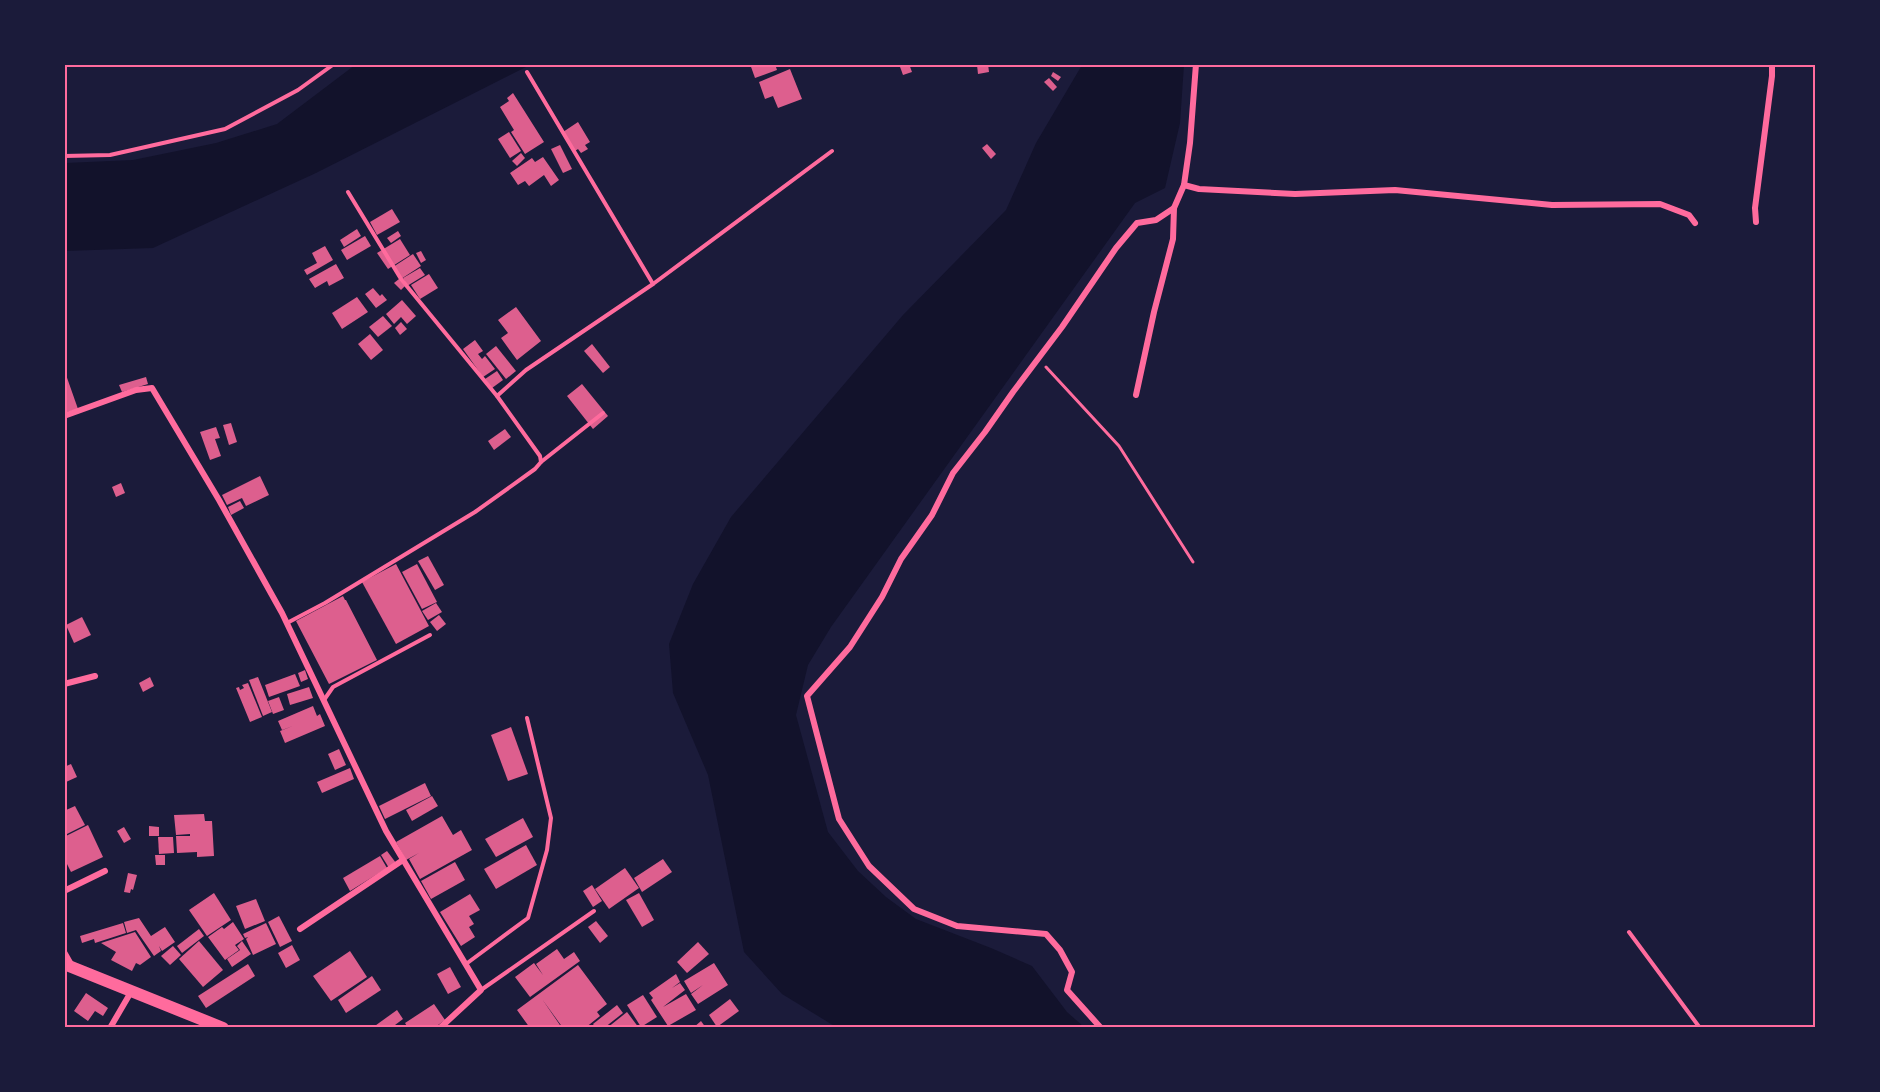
<svg xmlns="http://www.w3.org/2000/svg" width="1880" height="1092" font-family="'DejaVu Sans',sans-serif">
	<style>
		.water { fill: #12122b }
		.building { fill: #dd5f8e }
		.lines { fill: none; stroke-linecap: round; stroke-linejoin: round }
		.path { stroke: #ff6b9d; stroke-width: 3 }
		.service { stroke: #ff6b9d; stroke-width: 4 }
		.minor { stroke: #ff6b9d; stroke-width: 6 }
		.secondary { stroke: #ff6b9d; stroke-width: 12 }
		.neatline { fill: none; stroke: #ff6b9d; stroke-width: 2 }
	</style>
	<rect width="100%" height="100%" fill="#1b1b3a"/>
	<g class="water">
		<path d="M 355,65 L 530,65 L 316,173 L 153,248 L 65,251 L 65,163 L 133,160 L 216,143 L 277,124 Z"/>
		<path d="M 1082,65 L 1184,65 L 1180,123 L 1165,188 L 1135,203 L 831,627 L 808,665 L 796,715 L 828,832 L 858,871 L 886,897 L 916,919 L 991,948 L 1032,966 L 1067,1012 L 1084,1027 L 836,1027 L 782,994 L 744,952 L 708,775 L 673,693 L 669,644 L 693,584 L 731,517 L 903,315 L 1006,210 L 1036,143 Z"/>
	</g>
	<g class="building">
		<path d="M 750,64 L 775,64 L 777,70 L 755,78 Z"/>
		<path d="M 899,64 L 909,64 L 912,72 L 903,75 Z"/>
		<path d="M 988,64 L 989,72 L 978,74 L 977,65 Z"/>
		<path d="M 790,69 L 802,99 L 778,108 L 773,96 L 765,99 L 759,82 Z"/>
		<path d="M 1053,72 L 1061,77 L 1058,81 L 1051,76 Z"/>
		<path d="M 1049,78 L 1057,87 L 1053,91 L 1044,82 Z"/>
		<path d="M 513,93 L 544,142 L 525,154 L 511,132 L 514,130 L 500,107 L 509,101 L 507,98 Z"/>
		<path d="M 578,122 L 590,142 L 585,145 L 588,149 L 581,153 L 578,149 L 575,151 L 563,132 Z"/>
		<path d="M 509,132 L 521,151 L 510,158 L 498,139 Z"/>
		<path d="M 987,144 L 996,154 L 991,159 L 982,148 Z"/>
		<path d="M 560,145 L 572,169 L 563,173 L 551,149 Z"/>
		<path d="M 521,153 L 525,158 L 517,166 L 512,161 Z"/>
		<path d="M 543,157 L 559,180 L 551,186 L 544,175 L 529,186 L 525,181 L 518,185 L 510,173 L 532,158 L 535,162 Z"/>
		<path d="M 392,209 L 400,222 L 377,235 L 370,222 Z"/>
		<path d="M 357,229 L 361,236 L 344,247 L 340,240 Z"/>
		<path d="M 398,231 L 401,236 L 391,243 L 387,238 Z"/>
		<path d="M 365,236 L 371,246 L 347,260 L 341,250 Z"/>
		<path d="M 400,239 L 410,255 L 388,269 L 377,253 Z"/>
		<path d="M 325,246 L 333,260 L 307,275 L 304,270 L 317,263 L 312,253 Z"/>
		<path d="M 421,251 L 426,260 L 421,263 L 416,253 Z"/>
		<path d="M 413,254 L 421,266 L 401,279 L 393,267 Z"/>
		<path d="M 336,264 L 344,278 L 329,286 L 327,281 L 315,288 L 309,279 Z"/>
		<path d="M 420,268 L 425,275 L 407,286 L 403,278 Z"/>
		<path d="M 429,274 L 438,288 L 420,299 L 411,285 Z"/>
		<path d="M 399,279 L 405,286 L 401,290 L 394,283 Z"/>
		<path d="M 373,288 L 380,296 L 382,294 L 387,300 L 376,308 L 365,294 Z"/>
		<path d="M 357,297 L 368,312 L 342,329 L 332,313 Z"/>
		<path d="M 402,300 L 416,316 L 407,324 L 401,317 L 394,324 L 386,314 Z"/>
		<path d="M 516,307 L 541,341 L 517,360 L 501,338 L 508,333 L 498,320 Z"/>
		<path d="M 383,316 L 392,326 L 378,337 L 369,327 Z"/>
		<path d="M 401,322 L 407,329 L 400,335 L 395,328 Z"/>
		<path d="M 370,334 L 383,350 L 371,360 L 358,344 Z"/>
		<path d="M 475,340 L 483,351 L 478,354 L 482,359 L 485,356 L 495,369 L 483,377 L 463,349 Z"/>
		<path d="M 592,344 L 610,367 L 603,373 L 584,351 Z"/>
		<path d="M 496,346 L 516,371 L 506,379 L 486,354 Z"/>
		<path d="M 497,371 L 503,380 L 492,388 L 485,379 Z"/>
		<path d="M 65,372 L 78,409 L 64,413 L 64,373 Z"/>
		<path d="M 146,377 L 148,384 L 122,392 L 119,385 Z"/>
		<path d="M 582,384 L 608,416 L 593,429 L 567,396 Z"/>
		<path d="M 231,423 L 237,442 L 229,445 L 223,425 Z"/>
		<path d="M 216,427 L 220,438 L 215,439 L 221,456 L 210,460 L 200,432 Z"/>
		<path d="M 505,429 L 511,437 L 494,450 L 488,441 Z"/>
		<path d="M 260,476 L 269,495 L 246,506 L 242,498 L 227,505 L 222,495 Z"/>
		<path d="M 121,483 L 125,493 L 116,497 L 112,487 Z"/>
		<path d="M 240,501 L 244,508 L 231,515 L 228,507 Z"/>
		<path d="M 428,556 L 444,585 L 435,590 L 418,561 Z"/>
		<path d="M 396,564 L 429,626 L 396,644 L 362,582 Z"/>
		<path d="M 417,564 L 437,602 L 422,609 L 402,572 Z"/>
		<path d="M 343,596 L 345,600 L 346,600 L 377,660 L 329,684 L 296,621 Z"/>
		<path d="M 436,603 L 442,612 L 428,620 L 422,611 Z"/>
		<path d="M 439,615 L 446,624 L 437,631 L 430,622 Z"/>
		<path d="M 82,617 L 91,635 L 74,643 L 66,625 Z"/>
		<path d="M 305,670 L 308,679 L 301,682 L 298,673 Z"/>
		<path d="M 295,674 L 300,686 L 269,697 L 265,685 Z"/>
		<path d="M 150,677 L 154,686 L 143,692 L 139,683 Z"/>
		<path d="M 258,677 L 272,712 L 263,716 L 249,680 Z"/>
		<path d="M 248,683 L 262,717 L 250,722 L 236,688 L 239,687 L 240,690 L 244,688 L 242,685 Z"/>
		<path d="M 309,687 L 313,698 L 290,705 L 287,694 Z"/>
		<path d="M 279,697 L 284,710 L 273,714 L 268,701 Z"/>
		<path d="M 313,706 L 317,716 L 320,714 L 325,726 L 285,743 L 280,731 L 293,726 L 282,730 L 278,721 Z"/>
		<path d="M 511,727 L 528,774 L 508,781 L 491,735 Z"/>
		<path d="M 339,749 L 346,765 L 335,770 L 328,754 Z"/>
		<path d="M 71,764 L 77,777 L 66,782 L 64,779 L 64,767 Z"/>
		<path d="M 350,768 L 354,779 L 322,793 L 317,782 Z"/>
		<path d="M 425,783 L 431,796 L 385,819 L 379,806 Z"/>
		<path d="M 432,796 L 438,806 L 412,821 L 406,810 Z"/>
		<path d="M 75,806 L 85,825 L 67,834 L 64,829 L 64,811 Z"/>
		<path d="M 204,814 L 205,821 L 212,821 L 214,856 L 197,857 L 197,852 L 177,853 L 176,836 L 190,836 L 190,834 L 176,835 L 174,815 Z"/>
		<path d="M 442,816 L 453,835 L 461,830 L 472,850 L 420,879 L 409,859 L 419,853 L 406,860 L 396,842 Z"/>
		<path d="M 523,818 L 533,837 L 496,857 L 485,839 Z"/>
		<path d="M 88,825 L 103,857 L 71,872 L 64,858 L 64,837 Z"/>
		<path d="M 149,826 L 159,827 L 159,836 L 149,836 Z"/>
		<path d="M 124,827 L 131,839 L 124,843 L 117,831 Z"/>
		<path d="M 158,837 L 173,837 L 174,853 L 159,854 Z"/>
		<path d="M 526,845 L 537,865 L 496,889 L 484,869 Z"/>
		<path d="M 387,851 L 396,863 L 389,868 L 381,855 Z"/>
		<path d="M 155,855 L 165,855 L 165,865 L 156,865 Z"/>
		<path d="M 380,856 L 387,868 L 350,891 L 343,878 Z"/>
		<path d="M 663,859 L 672,872 L 642,892 L 634,878 Z"/>
		<path d="M 455,862 L 465,880 L 431,899 L 421,881 Z"/>
		<path d="M 625,868 L 639,888 L 609,909 L 595,889 Z"/>
		<path d="M 128,873 L 137,875 L 133,890 L 131,889 L 130,893 L 124,892 Z"/>
		<path d="M 592,885 L 602,901 L 593,907 L 583,891 Z"/>
		<path d="M 214,893 L 231,920 L 207,936 L 189,910 Z"/>
		<path d="M 639,893 L 654,920 L 642,927 L 626,900 Z"/>
		<path d="M 470,894 L 480,910 L 469,916 L 474,924 L 469,927 L 475,937 L 461,946 L 440,912 Z"/>
		<path d="M 256,899 L 265,921 L 245,929 L 236,906 Z"/>
		<path d="M 279,916 L 292,941 L 280,947 L 268,922 Z"/>
		<path d="M 139,918 L 151,936 L 165,927 L 175,942 L 162,951 L 159,946 L 161,951 L 154,956 L 136,930 L 127,933 L 124,922 Z"/>
		<path d="M 596,921 L 608,936 L 600,943 L 588,927 Z"/>
		<path d="M 233,922 L 244,939 L 235,945 L 239,950 L 225,960 L 208,937 L 222,927 L 224,929 Z"/>
		<path d="M 123,923 L 126,933 L 95,943 L 94,939 L 82,943 L 80,936 Z"/>
		<path d="M 266,923 L 276,944 L 253,955 L 246,939 L 248,937 L 245,938 L 243,934 Z"/>
		<path d="M 199,929 L 204,936 L 182,953 L 177,946 Z"/>
		<path d="M 135,932 L 151,957 L 140,965 L 136,963 L 132,971 L 111,960 L 116,952 L 101,943 Z"/>
		<path d="M 199,941 L 223,970 L 203,987 L 179,959 Z"/>
		<path d="M 242,941 L 251,954 L 232,967 L 227,959 L 240,950 L 237,946 Z"/>
		<path d="M 698,942 L 709,954 L 687,973 L 677,962 Z"/>
		<path d="M 292,945 L 300,960 L 286,968 L 278,953 Z"/>
		<path d="M 173,946 L 181,955 L 170,965 L 161,956 Z"/>
		<path d="M 557,949 L 564,959 L 574,952 L 580,961 L 530,997 L 515,977 L 534,963 L 543,975 L 536,964 Z"/>
		<path d="M 350,951 L 367,977 L 331,1001 L 313,976 Z"/>
		<path d="M 714,963 L 728,985 L 698,1004 L 691,994 L 703,985 L 691,993 L 684,981 Z"/>
		<path d="M 248,964 L 255,976 L 206,1008 L 198,996 Z"/>
		<path d="M 578,965 L 607,1004 L 597,1012 L 600,1016 L 585,1028 L 563,1028 L 542,999 L 562,1028 L 530,1028 L 517,1010 Z"/>
		<path d="M 450,967 L 461,987 L 448,994 L 437,974 Z"/>
		<path d="M 676,974 L 680,982 L 672,988 L 680,983 L 685,990 L 663,1007 L 686,994 L 696,1010 L 668,1026 L 651,1000 L 653,998 L 649,993 Z"/>
		<path d="M 372,976 L 381,990 L 346,1013 L 338,1000 Z"/>
		<path d="M 86,993 L 108,1008 L 103,1016 L 95,1011 L 88,1021 L 74,1011 Z"/>
		<path d="M 643,995 L 657,1017 L 641,1027 L 627,1005 Z"/>
		<path d="M 730,999 L 739,1011 L 717,1027 L 709,1015 Z"/>
		<path d="M 434,1004 L 445,1020 L 434,1028 L 408,1028 L 405,1023 Z"/>
		<path d="M 617,1005 L 623,1013 L 604,1028 L 596,1028 L 593,1024 Z"/>
		<path d="M 397,1010 L 403,1019 L 391,1028 L 372,1028 Z"/>
		<path d="M 627,1012 L 639,1028 L 607,1028 Z"/>
		<path d="M 701,1021 L 706,1028 L 693,1028 Z"/>
	</g>
	<g class="lines">
		<path class="path" d="M 1046,367 L 1119,446 L 1193,562"/>
		<g class="service">
			<path d="M 527,72 L 653,284"/>
			<path d="M 64,156 L 110,155 L 225,129 L 298,90 L 334,64"/>
			<path d="M 497,396 L 526,370 L 653,284 L 832,151"/>
			<path d="M 541,462 L 603,413"/>
			<path d="M 287,623 L 325,603 L 475,512 L 535,469 L 541,462 L 540,456 L 497,396 L 401,279 L 348,192"/>
			<path d="M 324,700 L 333,687 L 430,635"/>
			<path d="M 1629,932 L 1700,1028"/>
			<path d="M 466,964 L 528,918 L 547,850 L 551,818 L 527,718"/>
			<path d="M 481,990 L 594,911"/>
		</g>
		<g class="minor">
			<path d="M 1196,64 L 1190,143 L 1184,185 L 1199,189 L 1295,194 L 1395,190 L 1552,205 L 1660,204 L 1689,215 L 1695,223"/>
			<path d="M 1756,222 L 1755,208 L 1772,76 L 1772,64"/>
			<path d="M 1136,395 L 1154,312 L 1173,239 L 1174,208"/>
			<path d="M 64,416 L 136,390 L 152,388 L 219,500 L 282,613 L 386,831 L 481,990 L 440,1028"/>
			<path d="M 64,684 L 95,676"/>
			<path d="M 64,891 L 105,871"/>
			<path d="M 300,929 L 403,860"/>
			<path d="M 64,952 L 72,966"/>
			<path d="M 110,1028 L 131,992"/>
			<path d="M 1101,1028 L 1067,990 L 1072,972 L 1060,950 L 1046,934 L 957,926 L 914,909 L 869,866 L 839,819 L 807,696 L 850,647 L 882,597 L 901,559 L 932,515 L 953,473 L 985,432 L 1013,392 L 1062,327 L 1116,248 L 1137,223 L 1156,220 L 1174,208 L 1184,185"/>
		</g>
		<path class="secondary" d="M 64,964 L 223,1028"/>
	</g>
	<rect width="1880" height="1092" fill="none" stroke="#1b1b3a" stroke-width="132"/>
	<rect x="66" y="66" width="1748" height="960" class="neatline"/>
</svg>
